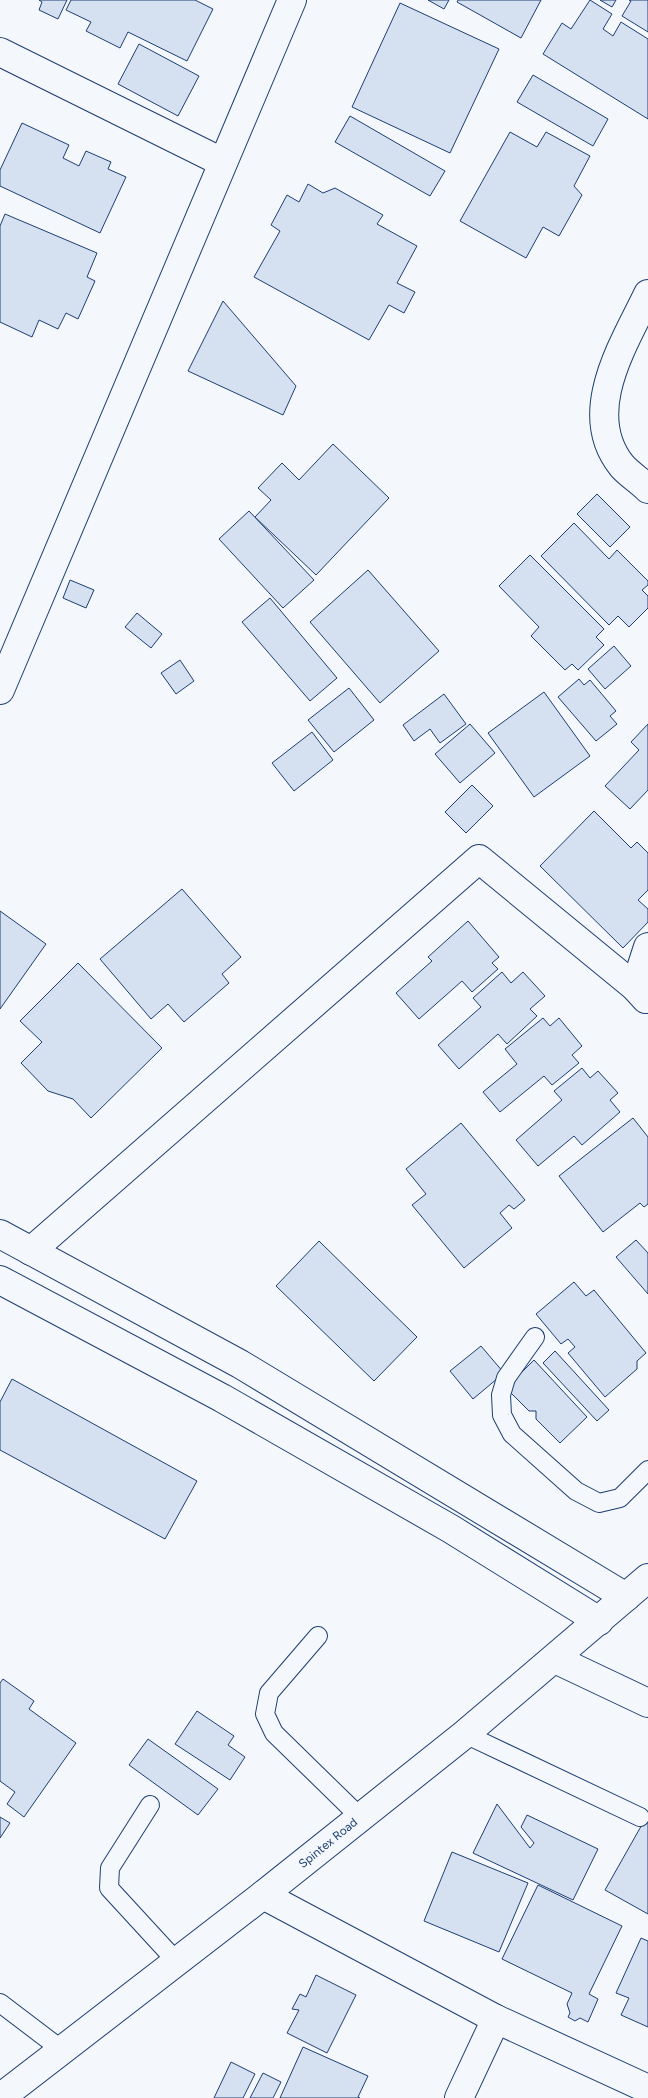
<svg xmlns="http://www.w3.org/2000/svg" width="648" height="2098" font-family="Figtree,sans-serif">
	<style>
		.building { fill: #d5e0f0; stroke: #1d3f73 }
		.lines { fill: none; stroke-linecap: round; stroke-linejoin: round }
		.lane-casing { stroke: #1d3f73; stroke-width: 20 }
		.street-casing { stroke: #1d3f73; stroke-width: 30 }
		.secondary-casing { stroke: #1d3f73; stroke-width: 30 }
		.lane { stroke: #f4f7fb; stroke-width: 18 }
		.street { stroke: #f4f7fb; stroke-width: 28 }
		.secondary { stroke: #f4f7fb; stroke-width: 28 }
		.labels { text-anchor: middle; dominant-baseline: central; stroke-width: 4; stroke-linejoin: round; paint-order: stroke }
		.street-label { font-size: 12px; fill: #1d3f73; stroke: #f4f7fb }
	</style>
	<rect width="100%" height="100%" fill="#f4f7fb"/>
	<g class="building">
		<path d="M 39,0 L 67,0 L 58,19 L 39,10 L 42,2 Z"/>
		<path d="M 71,0 L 195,0 L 213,9 L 187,61 L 128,32 L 120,48 L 86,31 L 91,22 L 66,10 Z"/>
		<path d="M 428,0 L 449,0 L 444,9 Z"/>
		<path d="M 458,0 L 541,0 L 521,38 L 457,2 Z"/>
		<path d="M 590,0 L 612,14 L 603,29 L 613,36 L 621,22 L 648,39 L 648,119 L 543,54 L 562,23 L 571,29 Z"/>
		<path d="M 600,0 L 616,0 L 612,7 Z"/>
		<path d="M 629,0 L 648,0 L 648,32 L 622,16 L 631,1 Z"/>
		<path d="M 400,3 L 499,49 L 450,153 L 352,107 Z"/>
		<path d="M 139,44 L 199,76 L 178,116 L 118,84 Z"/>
		<path d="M 533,75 L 608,119 L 593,146 L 517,102 Z"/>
		<path d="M 350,116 L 445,171 L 430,196 L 335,142 Z"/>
		<path d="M 22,123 L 69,145 L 63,158 L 79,166 L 86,151 L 111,162 L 108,169 L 126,177 L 100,233 L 0,186 L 0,170 Z"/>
		<path d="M 510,132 L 537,147 L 546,132 L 590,156 L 574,186 L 582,195 L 559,236 L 543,227 L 526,258 L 460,221 Z"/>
		<path d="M 308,184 L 323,193 L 335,188 L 383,215 L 377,224 L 417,246 L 397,283 L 415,292 L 404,313 L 389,305 L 369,340 L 254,277 L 280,231 L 271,225 L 287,195 L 299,202 Z"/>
		<path d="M 5,214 L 97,253 L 87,277 L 95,281 L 78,319 L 66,313 L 58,329 L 39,320 L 32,337 L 0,322 L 0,226 Z"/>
		<path d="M 223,301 L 296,386 L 283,415 L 188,371 Z"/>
		<path d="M 333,444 L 389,498 L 316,575 L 255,517 L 271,500 L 258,488 L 282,463 L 299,480 Z"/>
		<path d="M 597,494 L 630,527 L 610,547 L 577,514 Z"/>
		<path d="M 249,511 L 314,580 L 283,608 L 219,539 Z"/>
		<path d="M 574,523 L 609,559 L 617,550 L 648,581 L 648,585 L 642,590 L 648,596 L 648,608 L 629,627 L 618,616 L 609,625 L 541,556 Z"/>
		<path d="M 530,555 L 604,629 L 596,637 L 604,645 L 578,670 L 572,664 L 565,670 L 531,636 L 539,627 L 499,586 Z"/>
		<path d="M 368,570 L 439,651 L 380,703 L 310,622 Z"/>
		<path d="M 70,580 L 94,590 L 86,608 L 63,598 Z"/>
		<path d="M 270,598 L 337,678 L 310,701 L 242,622 Z"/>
		<path d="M 137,613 L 162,634 L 151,648 L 125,627 Z"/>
		<path d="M 614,646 L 631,666 L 605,689 L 588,669 Z"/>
		<path d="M 180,660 L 194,681 L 176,694 L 161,673 Z"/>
		<path d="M 579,679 L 584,685 L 590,680 L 616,711 L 610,716 L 617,724 L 596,741 L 558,697 Z"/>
		<path d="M 349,688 L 374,720 L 334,752 L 308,720 Z"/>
		<path d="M 544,692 L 590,756 L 534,797 L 488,733 Z"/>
		<path d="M 444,694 L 466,724 L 440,743 L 430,729 L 414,741 L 403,725 Z"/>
		<path d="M 470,724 L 495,753 L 460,783 L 435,754 Z"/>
		<path d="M 648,724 L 648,790 L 630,809 L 605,786 L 639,750 L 631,742 Z"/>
		<path d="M 312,732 L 333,760 L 294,791 L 272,763 Z"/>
		<path d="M 472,785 L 493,806 L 466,833 L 445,812 Z"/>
		<path d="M 594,811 L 631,848 L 637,842 L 648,853 L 648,890 L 638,900 L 648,909 L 648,922 L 623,948 L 540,866 Z"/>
		<path d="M 182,889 L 241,957 L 222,974 L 229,983 L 184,1022 L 168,1004 L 151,1019 L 100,959 Z"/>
		<path d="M 0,911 L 46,944 L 0,1009 Z"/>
		<path d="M 468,921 L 499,957 L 492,963 L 498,969 L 472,992 L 462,981 L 419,1019 L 396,993 L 432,961 L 428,957 Z"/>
		<path d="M 78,963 L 162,1048 L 91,1118 L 73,1099 L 48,1091 L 21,1063 L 42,1042 L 20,1021 Z"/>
		<path d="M 502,972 L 511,983 L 523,972 L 545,996 L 530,1009 L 537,1016 L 507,1044 L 498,1034 L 459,1069 L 438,1045 L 481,1007 L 473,998 Z"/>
		<path d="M 543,1018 L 550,1026 L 559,1018 L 582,1046 L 572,1055 L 579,1063 L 552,1085 L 544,1076 L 500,1112 L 483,1092 L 517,1064 L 505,1049 Z"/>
		<path d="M 582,1068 L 590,1078 L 598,1071 L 618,1093 L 610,1100 L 620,1112 L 582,1145 L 574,1136 L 538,1166 L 516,1140 L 562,1100 L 554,1091 Z"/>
		<path d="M 633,1118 L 648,1137 L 648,1204 L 644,1207 L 640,1203 L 603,1232 L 559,1176 Z"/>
		<path d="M 461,1123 L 525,1200 L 514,1209 L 509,1205 L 500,1213 L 512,1228 L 464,1268 L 412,1205 L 426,1194 L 406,1169 Z"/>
		<path d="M 636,1240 L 648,1253 L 648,1294 L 616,1257 Z"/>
		<path d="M 319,1241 L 417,1337 L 374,1381 L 276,1286 Z"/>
		<path d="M 574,1282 L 586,1296 L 594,1290 L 646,1353 L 637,1361 L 637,1369 L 605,1397 L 568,1353 L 575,1347 L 568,1339 L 561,1344 L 536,1314 Z"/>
		<path d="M 481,1346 L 504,1373 L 473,1399 L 450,1371 Z"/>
		<path d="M 555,1351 L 609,1410 L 597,1421 L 543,1363 Z"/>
		<path d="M 534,1360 L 587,1417 L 560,1443 L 536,1419 L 536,1411 L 529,1411 L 506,1388 Z"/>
		<path d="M 12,1379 L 197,1481 L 165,1539 L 0,1450 L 0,1402 Z"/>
		<path d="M 3,1679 L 34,1701 L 29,1709 L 76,1743 L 24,1817 L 7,1804 L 15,1792 L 0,1781 L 0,1683 Z"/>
		<path d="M 197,1711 L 234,1736 L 228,1745 L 245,1757 L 230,1780 L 175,1744 Z"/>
		<path d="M 148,1739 L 218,1789 L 198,1815 L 129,1765 Z"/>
		<path d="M 497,1804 L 530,1848 L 534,1843 L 521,1827 L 527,1815 L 598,1849 L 573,1900 L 473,1853 Z"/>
		<path d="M 648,1814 L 648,1914 L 605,1890 Z"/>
		<path d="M 0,1817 L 10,1823 L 0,1838 Z"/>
		<path d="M 452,1852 L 528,1883 L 499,1952 L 424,1921 Z"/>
		<path d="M 538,1885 L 622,1926 L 589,1994 L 598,1999 L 588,2022 L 580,2018 L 575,2021 L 568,2017 L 570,2013 L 567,2004 L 572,1993 L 502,1959 Z"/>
		<path d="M 641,1938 L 648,1941 L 648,2027 L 621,2015 L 629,1998 L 616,1993 Z"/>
		<path d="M 316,1975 L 356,1995 L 327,2053 L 287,2033 L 299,2010 L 292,2009 L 300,1994 L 306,1997 Z"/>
		<path d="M 303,2047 L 368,2076 L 358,2097 L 360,2098 L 280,2098 Z"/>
		<path d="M 231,2062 L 255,2074 L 243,2098 L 214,2098 Z"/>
		<path d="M 263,2073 L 281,2082 L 273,2098 L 250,2098 Z"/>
	</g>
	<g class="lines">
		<defs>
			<g id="lane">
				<path d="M 535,1337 L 506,1378 L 501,1395 L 502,1415 L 512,1434 L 576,1491 L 599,1503 L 620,1498 L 648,1470"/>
				<path d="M 318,1636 L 269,1693 L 265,1714 L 274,1733 L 360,1817"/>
				<path d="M 465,1734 L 640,1817"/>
				<path d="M 150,1805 L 110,1868 L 109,1888 L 177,1962"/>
				<path d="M 0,2003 L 62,2050"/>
			</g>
			<g id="street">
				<path d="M 0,52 L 222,162"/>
				<path d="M 648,294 C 624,344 579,413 622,466 C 629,474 640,481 648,489"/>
				<path d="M 0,690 L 292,0"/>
				<path d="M 646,999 L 635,987 L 648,947"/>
				<path d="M 0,1234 L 240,1364 L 626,1597"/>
				<path d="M 31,1251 L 479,859 L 635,987"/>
				<path d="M 0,1280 L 222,1398 L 451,1529 L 599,1621"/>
				<path d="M 555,1659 L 648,1703"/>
				<path d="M 263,1895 L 496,2019 L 648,2089"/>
				<path d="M 459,2098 L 496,2019"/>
			</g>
			<path id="secondary" d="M 0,2098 L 263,1895 L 465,1734 L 648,1578"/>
		</defs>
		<use href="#lane" class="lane-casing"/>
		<use href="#street" class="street-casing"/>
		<use href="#secondary" class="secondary-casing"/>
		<use href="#lane" class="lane"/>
		<use href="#street" class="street"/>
		<use href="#secondary" class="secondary"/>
	</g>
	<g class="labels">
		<g class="street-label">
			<text transform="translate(328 1843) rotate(-39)">Spintex Road</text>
		</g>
	</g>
</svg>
